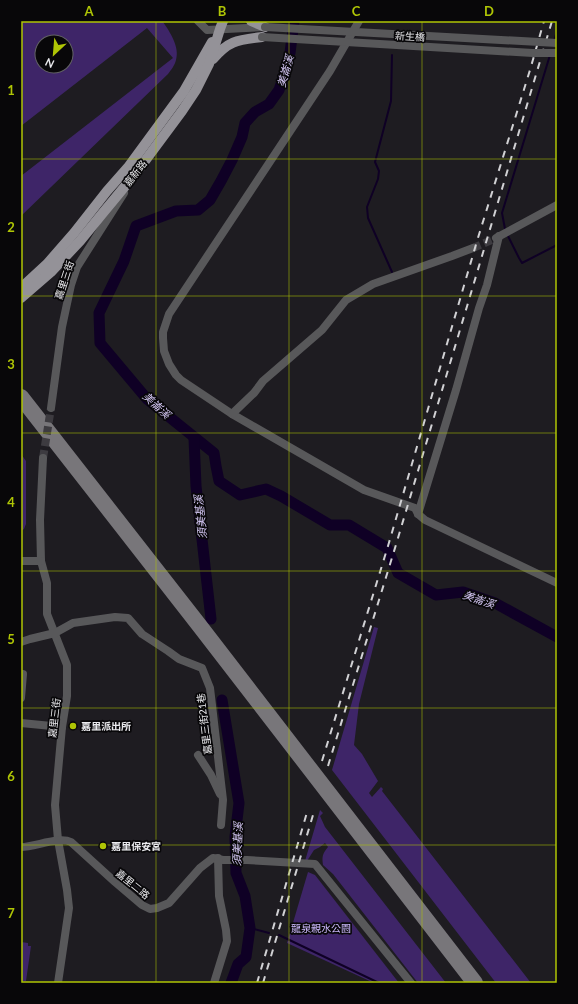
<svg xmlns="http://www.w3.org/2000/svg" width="578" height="1004" font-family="Lato,'Noto Sans TC',sans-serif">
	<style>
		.green { fill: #3e2568; fill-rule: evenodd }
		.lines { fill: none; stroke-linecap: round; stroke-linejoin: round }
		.stream { stroke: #0f0025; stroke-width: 2 }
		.river { stroke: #0f0025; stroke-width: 11 }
		.taxiway { stroke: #78767a; stroke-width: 16 }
		.minor-tunnel { stroke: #3d3b40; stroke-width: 8; stroke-dasharray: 8 4; stroke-linecap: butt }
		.minor { stroke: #58585a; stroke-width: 8 }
		.major { stroke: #949298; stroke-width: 10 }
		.rail { stroke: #d1d1d4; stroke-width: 2; stroke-dasharray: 7 7; stroke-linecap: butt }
		.minor-bridge { stroke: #58585a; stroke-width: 8 }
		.grid { fill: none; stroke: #afc505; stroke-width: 1; stroke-opacity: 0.55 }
		.poi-dot { fill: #afc505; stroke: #080709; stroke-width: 1.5 }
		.labels { text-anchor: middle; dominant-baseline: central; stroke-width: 3.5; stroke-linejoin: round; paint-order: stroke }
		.street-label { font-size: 10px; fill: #eaeaed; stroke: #080709 }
		.poi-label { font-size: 10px; font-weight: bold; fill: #eaeaed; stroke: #080709; text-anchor: start }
		.park-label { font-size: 10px; fill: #ccb9fc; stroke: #080709 }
		.water-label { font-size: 11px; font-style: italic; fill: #d5c8f5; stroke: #080709 }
		.neatline { fill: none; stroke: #afc505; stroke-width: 1.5 }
		.grid-label { font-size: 13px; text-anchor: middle; font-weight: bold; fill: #afc505 }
	</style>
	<rect width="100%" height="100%" fill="#1e1c21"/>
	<g class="green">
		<path d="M 21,21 L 161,21 L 163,22 C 170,32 180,47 176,60 C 175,65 171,70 168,74 L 21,216 L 21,176 L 173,58 L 147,28 L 21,126 ZM 42,42 L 66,42 L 66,66 L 42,66 Z"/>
		<path d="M 21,454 L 26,461 L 26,524 L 24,529 L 21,531 Z"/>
		<path d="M 374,627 L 378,628 L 359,704 L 354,745 L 362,754 L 378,781 L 369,793 L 372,797 L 381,787 L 383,789 L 382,791 L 531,983 L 496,983 L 332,770 Z"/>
		<path d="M 320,810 L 323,813 L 320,816 L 325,827 L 446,983 L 418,983 L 333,874 L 323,865 C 322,857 322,854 328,847 L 325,843 L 320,847 L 314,850 L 307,861 L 305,861 Z"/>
		<path d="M 308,872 L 315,875 L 399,983 L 374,983 L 287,943 Z"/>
		<path d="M 21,942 L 28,943 L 28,946 L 31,946 L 26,981 L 21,981 Z"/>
	</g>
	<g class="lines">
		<g class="stream">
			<path d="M 554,41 L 557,31"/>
			<path d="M 505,229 L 502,213 L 550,55"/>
			<path d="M 507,234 L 519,258 L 522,263 L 557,245"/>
			<path d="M 392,272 L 368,218 L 367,207 L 378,179 L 379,171 L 375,162 L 391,101 L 392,55"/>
			<path d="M 250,928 L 269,933"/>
			<path d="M 279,935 L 379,983"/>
		</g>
		<g class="river">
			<path d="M 294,21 L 290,53 L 287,66 L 279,90 L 269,104 L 255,112 L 245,123 L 242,137 L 232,160 L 221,181 L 210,200 L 198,210 L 176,211 L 136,226 L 124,261 L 99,313 L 100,343 L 147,399 L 214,453 L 216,466 L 219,481 L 240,495 L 266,489 L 281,496 L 330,525 L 349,525 L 387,548 L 398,573 L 436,595 L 463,592 L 495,603 L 557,637"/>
			<path d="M 194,438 L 196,486 L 211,619"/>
			<path d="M 222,700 L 239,803 L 235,837 L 236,873 L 245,896 L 250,928 L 246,957 L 238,964 L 231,983"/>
		</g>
		<path class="taxiway" d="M 21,397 L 199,625 L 475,983"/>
		<g class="minor-tunnel">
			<path d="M 473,248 L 494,239"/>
			<path d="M 43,458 L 51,408"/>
		</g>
		<g class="minor">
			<path d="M 198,21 L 207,30 L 264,27"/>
			<path d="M 359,21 L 330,71 L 169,314 L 163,332 L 163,338 L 164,351 L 169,364 L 176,375 L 181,380 L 232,414 L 364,490 L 415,508 L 418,514 L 425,520 L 557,583"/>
			<path d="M 496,238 L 557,205"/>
			<path d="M 51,408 L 62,327 L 71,285 L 77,267 L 124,193"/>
			<path d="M 232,414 L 254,393 L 263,381 L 322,330 L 346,300 L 373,284 L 452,256 L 473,248"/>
			<path d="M 43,458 L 40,520 L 41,561 L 47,583 L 47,614 L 67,665 L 67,696 L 62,727 L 55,805 L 58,840 L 67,890 L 69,908 L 58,983"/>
			<path d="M 418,514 L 456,390 L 479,308 L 487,285 L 499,236"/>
			<path d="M 21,561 L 41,561"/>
			<path d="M 21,642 L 30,639 L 55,633 L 73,623 L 115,617 L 128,618 L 142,634 L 168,651 L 179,659 L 202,668 L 210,688 L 223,800 L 221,825"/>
			<path d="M 21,698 L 23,674"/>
			<path d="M 21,723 L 62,727"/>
			<path d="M 198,755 L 211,775 L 220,794"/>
			<path d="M 21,847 C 35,847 59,836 71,842 L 115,882 L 142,905 L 150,909 L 157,908 L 169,903 L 200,868 L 213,858 L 223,860 L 247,860 L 315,864 L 411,983"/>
			<path d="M 214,983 L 227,941 L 226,930 L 219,896 L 218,858"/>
		</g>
		<g class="major">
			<path d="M 251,21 L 265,27"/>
			<path d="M 213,59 C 229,40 238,40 262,37"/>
			<path d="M 21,288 L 47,264 L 74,233 L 107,191 L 129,166 L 184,91 L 212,42"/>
			<path d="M 21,298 L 51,272 L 80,241 L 102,214 L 136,173 L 182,111 L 196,90 L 209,64 L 220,29 L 223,21"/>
		</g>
		<g class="rail">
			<path d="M 322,761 L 388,546 L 477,241 L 530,70 L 544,21"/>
			<path d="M 328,766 L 395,548 L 552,21"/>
			<path d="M 257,983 L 308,809"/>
			<path d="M 263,983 L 313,815"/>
		</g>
		<g class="minor-bridge">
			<path d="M 265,27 L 557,43"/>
			<path d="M 262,37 L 533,53 L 557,53"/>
		</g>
	</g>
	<path class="grid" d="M 156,21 L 156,983M 289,21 L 289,983M 422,21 L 422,983M 21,159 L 557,159M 21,296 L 557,296M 21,433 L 557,433M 21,571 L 557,571M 21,708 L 557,708M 21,845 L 557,845"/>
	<g class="poi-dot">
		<circle cx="73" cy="726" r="4"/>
		<circle cx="103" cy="846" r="4"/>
	</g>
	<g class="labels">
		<g class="street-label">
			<text transform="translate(410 36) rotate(3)">新生橋</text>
			<text transform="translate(135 173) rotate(-52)">嘉新路</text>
			<text transform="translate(64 280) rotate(-72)">嘉里三街</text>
			<text transform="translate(54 718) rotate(-83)">嘉里三街</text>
			<text transform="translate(204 724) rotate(-97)">嘉里三街21巷</text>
			<text transform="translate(133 884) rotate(39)">嘉里二路</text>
		</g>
		<g class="poi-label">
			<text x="81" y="726">嘉里派出所</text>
			<text x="111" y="846">嘉里保安宮</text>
		</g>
		<g class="park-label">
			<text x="321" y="928">龍泉親水公園</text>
		</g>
		<g class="water-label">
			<text transform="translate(285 71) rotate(-74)">美崙溪</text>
			<text transform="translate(157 405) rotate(42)">美崙溪</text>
			<text transform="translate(200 517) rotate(-96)">須美基溪</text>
			<text transform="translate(479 599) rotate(19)">美崙溪</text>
			<text transform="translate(237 844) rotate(-88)">須美基溪</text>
		</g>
	</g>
	<rect width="578" height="1004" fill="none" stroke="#080709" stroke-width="44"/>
	<g transform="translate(54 54) rotate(206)"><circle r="19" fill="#080709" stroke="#626264"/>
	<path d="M0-3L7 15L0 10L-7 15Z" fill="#afc505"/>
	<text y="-6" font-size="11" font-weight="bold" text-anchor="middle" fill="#eaeaed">N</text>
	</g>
	<rect x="22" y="22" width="534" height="960" class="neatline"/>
	<g class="grid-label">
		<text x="89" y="16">A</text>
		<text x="222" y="16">B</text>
		<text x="356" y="16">C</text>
		<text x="489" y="16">D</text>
		<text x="11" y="95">1</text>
		<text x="11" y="232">2</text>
		<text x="11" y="369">3</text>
		<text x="11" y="507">4</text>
		<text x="11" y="644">5</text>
		<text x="11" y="781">6</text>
		<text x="11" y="918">7</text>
	</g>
</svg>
